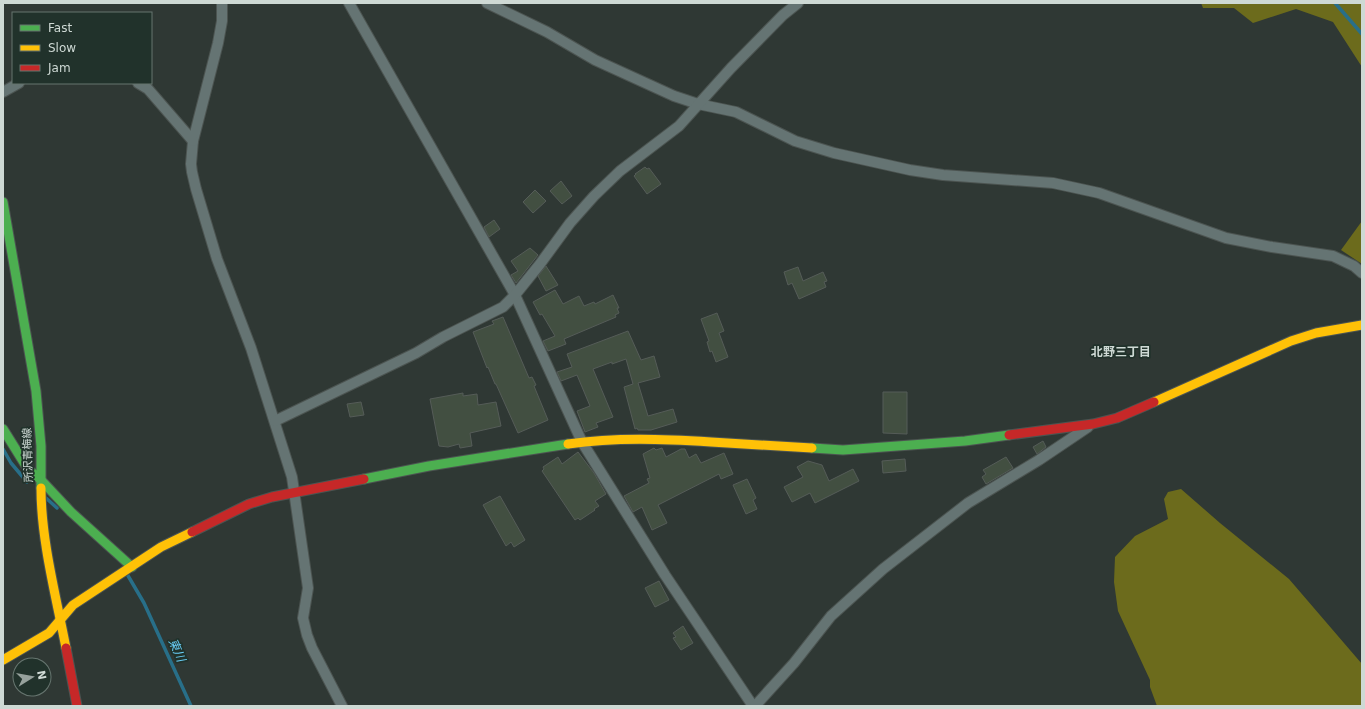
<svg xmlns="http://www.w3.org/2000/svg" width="1365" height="709" font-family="'DejaVu Sans','Noto Sans JP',sans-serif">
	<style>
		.forest { fill: #6c6b1c }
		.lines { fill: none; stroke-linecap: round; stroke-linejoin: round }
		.stream { stroke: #286f89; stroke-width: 3.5 }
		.building { fill: #424f41; stroke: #555c58 }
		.street-casing { stroke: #4c5451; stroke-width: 12 }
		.fast-casing { stroke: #4c5451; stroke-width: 11 }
		.slow-casing { stroke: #4c5451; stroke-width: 11 }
		.jam-casing { stroke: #4c5451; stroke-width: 11 }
		.street { stroke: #657473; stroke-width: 10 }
		.fast { stroke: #4caf50; stroke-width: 9 }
		.slow { stroke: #ffc107; stroke-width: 9 }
		.jam { stroke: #c62828; stroke-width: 9 }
		.labels { text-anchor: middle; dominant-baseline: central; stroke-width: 3.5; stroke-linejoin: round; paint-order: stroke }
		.street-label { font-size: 11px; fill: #ced9d4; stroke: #21322b }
		.neighbourhood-label { font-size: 12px; font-weight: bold; fill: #ced9d4; stroke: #21322b }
		.water-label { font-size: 12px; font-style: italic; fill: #69cdf6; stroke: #21322b }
	</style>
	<rect width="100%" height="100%" fill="#2f3834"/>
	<g class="forest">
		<path d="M 1201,3 L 1362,3 L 1362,67 L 1333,22 L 1296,9 L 1253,23 L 1234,8 L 1203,8 Z"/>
		<path d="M 1362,221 L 1362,264 L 1341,250 Z"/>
		<path d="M 1181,489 L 1220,523 L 1289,579 L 1362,664 L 1362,706 L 1157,706 L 1150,687 L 1150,680 L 1118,611 L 1114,582 L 1115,557 L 1135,536 L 1168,519 L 1164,499 L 1168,492 Z"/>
	</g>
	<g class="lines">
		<g class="stream">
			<path d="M 1335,3 L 1362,34"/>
			<path d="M 3,449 L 11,463 L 27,482"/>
			<path d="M 46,498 L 57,508"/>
			<path d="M 127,574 L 144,603 L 191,706"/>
		</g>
	</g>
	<g class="building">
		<path d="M 645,167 L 647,169 L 649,168 L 661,184 L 647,194 L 634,176 L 636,174 L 635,174 Z"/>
		<path d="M 561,181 L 572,196 L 562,204 L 550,191 Z"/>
		<path d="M 535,190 L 546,201 L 533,213 L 523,202 Z"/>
		<path d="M 494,220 L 500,229 L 489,237 L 484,227 Z"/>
		<path d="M 530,248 L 538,255 L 516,283 L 511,275 L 518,271 L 511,261 Z"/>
		<path d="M 546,266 L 558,285 L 546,291 L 538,276 Z"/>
		<path d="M 798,267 L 803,281 L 823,272 L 827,281 L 824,282 L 826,287 L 799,299 L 792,283 L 788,285 L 784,272 Z"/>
		<path d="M 555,290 L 563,304 L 579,296 L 584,306 L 594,302 L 595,304 L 613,295 L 619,308 L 617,308 L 619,313 L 615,315 L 616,317 L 564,339 L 566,344 L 548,351 L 543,341 L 555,336 L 542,314 L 540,315 L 533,302 Z"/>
		<path d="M 717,313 L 724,331 L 719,333 L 728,357 L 716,362 L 712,351 L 710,352 L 707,342 L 709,341 L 701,319 Z"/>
		<path d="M 503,317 L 529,378 L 532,377 L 536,385 L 534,386 L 548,420 L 518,433 L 496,384 L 495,384 L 488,367 L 487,368 L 473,332 L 494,324 L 492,321 Z"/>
		<path d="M 628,331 L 641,360 L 654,356 L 660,377 L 638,383 L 648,416 L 673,409 L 677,422 L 651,430 L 638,430 L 637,428 L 635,429 L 624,387 L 633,384 L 626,359 L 612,364 L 612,362 L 593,369 L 613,417 L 596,423 L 598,427 L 585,432 L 577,411 L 590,406 L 577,375 L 561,381 L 557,372 L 572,367 L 567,354 Z"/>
		<path d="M 883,392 L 907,392 L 907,434 L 883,433 Z"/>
		<path d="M 463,393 L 463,396 L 477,394 L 478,405 L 496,402 L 501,426 L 470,433 L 472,446 L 460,448 L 459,444 L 448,447 L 439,446 L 430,399 Z"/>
		<path d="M 361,402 L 364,415 L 350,417 L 347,404 Z"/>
		<path d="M 1043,441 L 1046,447 L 1037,454 L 1033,447 Z"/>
		<path d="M 654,448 L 656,450 L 662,448 L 666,457 L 681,449 L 685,449 L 689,458 L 696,454 L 701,463 L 724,453 L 733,474 L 721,479 L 719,474 L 658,505 L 667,523 L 652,530 L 642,507 L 633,512 L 624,496 L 649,483 L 647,479 L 650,478 L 643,454 Z"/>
		<path d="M 578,452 L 594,473 L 606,494 L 595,501 L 599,506 L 594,509 L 595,510 L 580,520 L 578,518 L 575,520 L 542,471 L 544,469 L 543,467 L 558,457 L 562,464 Z"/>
		<path d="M 1006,457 L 1013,468 L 986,484 L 982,477 L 986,474 L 983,470 Z"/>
		<path d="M 905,459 L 906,471 L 883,473 L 882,461 Z"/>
		<path d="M 808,461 L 822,465 L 829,481 L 853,469 L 859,481 L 815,503 L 810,493 L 792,502 L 784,487 L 803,477 L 797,467 Z"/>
		<path d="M 747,479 L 756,498 L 753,500 L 757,509 L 746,514 L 733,485 Z"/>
		<path d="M 500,496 L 525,540 L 514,547 L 511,542 L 506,546 L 483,505 Z"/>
		<path d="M 659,581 L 669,600 L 655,607 L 645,588 Z"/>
		<path d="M 683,626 L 693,643 L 681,650 L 673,638 L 676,637 L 673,633 Z"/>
	</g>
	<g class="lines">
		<defs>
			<g id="street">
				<path d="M 222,3 L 222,21 L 218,43 L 193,141 L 191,164 L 192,172 L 196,189 L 217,259 L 251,348 L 292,477 L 308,588 L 303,618 L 307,635 L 312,648 L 342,706"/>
				<path d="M 349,3 L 515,295 L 582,442 L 665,575 L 753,706"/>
				<path d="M 487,3 L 547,32 L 595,60 L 674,96 L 698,104 L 736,112 L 795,141 L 834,153 L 910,170 L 943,175 L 1053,183 L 1099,193 L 1226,238 L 1272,247 L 1333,256 L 1354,266 L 1362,273"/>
				<path d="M 138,83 L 148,89 L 193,141"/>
				<path d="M 3,92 L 19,83"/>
				<path d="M 275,421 L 416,353 L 443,337 L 503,307 L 515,295 L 540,264 L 570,223 L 594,196 L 620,171 L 679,126 L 731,68 L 783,15 L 798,3"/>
				<path d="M 755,706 L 794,663 L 831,616 L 883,569 L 968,503 L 1039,460 L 1088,427"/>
			</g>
			<g id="fast">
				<path d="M 3,202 L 36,391 L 41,446 L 41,488"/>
				<path d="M 3,429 L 28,469 L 41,480 L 71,512 L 132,567"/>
				<path d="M 812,448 L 843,450 L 965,441 L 1009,435"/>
				<path d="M 364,479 L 429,466 L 568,444"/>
			</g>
			<g id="slow">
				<path d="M 1154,402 L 1291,341 L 1316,333 L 1362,325"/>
				<path d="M 568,444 C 616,437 664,439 711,442 C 745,444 779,446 812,448"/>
				<path d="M 41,488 C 41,540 56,596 66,648"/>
				<path d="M 3,660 L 49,633 L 73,605 L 161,547 L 192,532"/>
			</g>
			<g id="jam">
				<path d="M 1009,435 L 1093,424 L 1117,418 L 1154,402"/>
				<path d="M 192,532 L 249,504 L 272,497 L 364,479"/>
				<path d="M 66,648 L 77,706"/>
			</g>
		</defs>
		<use href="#street" class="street-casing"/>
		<use href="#fast" class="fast-casing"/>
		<use href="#slow" class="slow-casing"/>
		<use href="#jam" class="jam-casing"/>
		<use href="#street" class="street"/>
		<use href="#fast" class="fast"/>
		<use href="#slow" class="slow"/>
		<use href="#jam" class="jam"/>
	</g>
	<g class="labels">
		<g class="street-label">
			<text transform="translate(28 455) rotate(-92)">所沢青梅線</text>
		</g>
		<g class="neighbourhood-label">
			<text x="1121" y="352">北野三丁目</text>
		</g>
		<g class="water-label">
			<text transform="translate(177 650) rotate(66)">東川</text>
		</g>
	</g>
	<rect width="1365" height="709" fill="none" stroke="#ced9d4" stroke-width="8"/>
	<rect x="12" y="12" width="140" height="72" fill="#21322b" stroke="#66756f"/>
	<rect x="20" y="25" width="20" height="6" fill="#4caf50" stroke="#66756f"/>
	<text x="48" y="32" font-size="12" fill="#ced9d4">Fast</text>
	<rect x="20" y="45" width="20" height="6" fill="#ffc107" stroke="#66756f"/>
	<text x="48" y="52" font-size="12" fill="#ced9d4">Slow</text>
	<rect x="20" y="65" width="20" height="6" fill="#c62828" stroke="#66756f"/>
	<text x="48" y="72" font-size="12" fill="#ced9d4">Jam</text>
	<g transform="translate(32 677) rotate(79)"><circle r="19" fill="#21322b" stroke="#66756f"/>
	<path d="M0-3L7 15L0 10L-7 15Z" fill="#96a19c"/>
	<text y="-6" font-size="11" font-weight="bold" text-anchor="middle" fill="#ced9d4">N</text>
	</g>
</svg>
